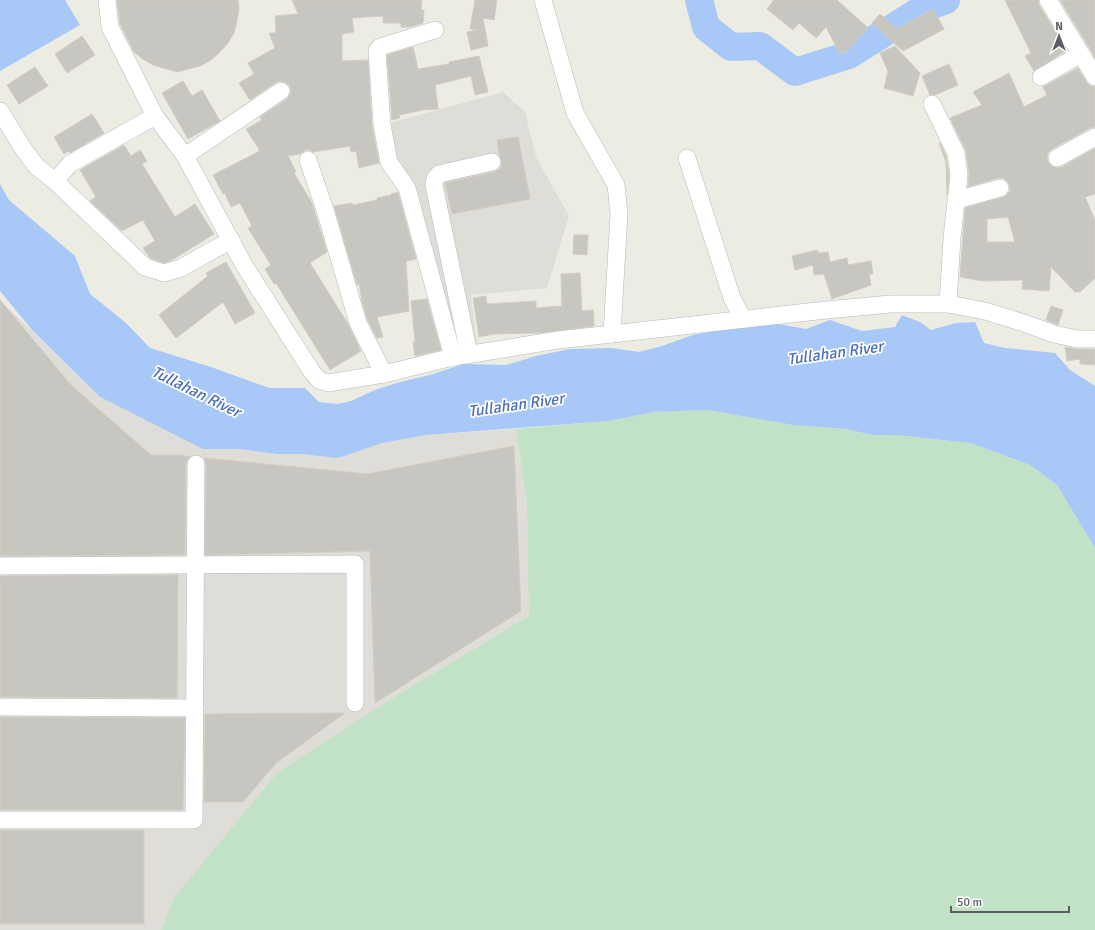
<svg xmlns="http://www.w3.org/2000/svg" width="1095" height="930" font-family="Signika,sans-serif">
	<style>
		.industrial { fill: #deddd7 }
		.green { fill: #c1e2c7 }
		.water { fill: #a8c8f7 }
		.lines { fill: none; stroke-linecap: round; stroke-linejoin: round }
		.river { stroke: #a8c8f7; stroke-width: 28 }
		.building { fill: #c8c6c0; stroke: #d0cec2; fill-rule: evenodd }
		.minor-casing { stroke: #b8b9be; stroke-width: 18 }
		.minor { stroke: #fff; stroke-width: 17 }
		.labels { text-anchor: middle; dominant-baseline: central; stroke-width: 3.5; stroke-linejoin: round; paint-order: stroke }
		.water-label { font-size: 16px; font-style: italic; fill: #4d70b8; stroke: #fff }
	</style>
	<rect width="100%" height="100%" fill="#ecece3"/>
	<g class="industrial">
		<path d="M 503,92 L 525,112 L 536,157 L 569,216 L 547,288 L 471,295 L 477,344 L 458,346 L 394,160 L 386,124 Z"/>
		<path d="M 0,300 L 100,397 L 203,449 L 239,449 L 277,454 L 302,454 L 382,443 L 426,435 L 516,429 L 527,505 L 530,616 L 404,691 L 174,899 L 162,930 L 0,930 Z"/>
	</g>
	<path class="green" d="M 708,410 L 793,425 L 846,429 L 872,435 L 897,435 L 970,443 L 1030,465 L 1057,485 L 1095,548 L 1095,930 L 162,930 L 173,899 L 278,772 L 404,691 L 529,616 L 527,505 L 516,429 L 609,421 L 654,412 Z"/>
	<g class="water">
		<path d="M 0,0 L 65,0 L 80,25 L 0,71 Z"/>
		<path d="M 0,184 L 9,200 L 75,256 L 90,294 L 126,323 L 150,348 L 211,367 L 269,388 L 305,388 L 319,402 L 338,404 L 351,401 L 375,390 L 400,382 L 430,375 L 464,364 L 506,365 L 536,356 L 570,349 L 612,348 L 639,352 L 662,346 L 693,335 L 725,329 L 772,323 L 806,329 L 830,320 L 862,331 L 895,327 L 902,315 L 920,322 L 931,330 L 956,323 L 975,322 L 984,343 L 1005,348 L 1055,353 L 1070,370 L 1095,386 L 1095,548 L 1057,485 L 1030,465 L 970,443 L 897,435 L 872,435 L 846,429 L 793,425 L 708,410 L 654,412 L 609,421 L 426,435 L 382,443 L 338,458 L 302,454 L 277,454 L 239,449 L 203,449 L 100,397 L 33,331 L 0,291 Z"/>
	</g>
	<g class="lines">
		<path class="river" d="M 699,0 L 706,27 L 731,47 L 760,46 L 795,72 L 849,55 L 924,8 L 946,0"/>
	</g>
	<g class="building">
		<path d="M 117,0 L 238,0 L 239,9 L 237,21 L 234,33 L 228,43 L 220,52 L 211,60 L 200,66 L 177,72 L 153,65 L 143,59 L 134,52 L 120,24 Z"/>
		<path d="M 292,0 L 422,0 L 421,10 L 424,10 L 423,23 L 410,27 L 401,27 L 401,23 L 383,23 L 383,16 L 352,18 L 354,32 L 342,34 L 342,61 L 368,60 L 372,126 L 379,163 L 359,168 L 356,151 L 351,152 L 350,146 L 313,152 L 310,150 L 305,150 L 300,154 L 288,156 L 296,172 L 294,173 L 312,203 L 327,252 L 310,263 L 348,324 L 361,351 L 330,370 L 276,283 L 274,284 L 265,269 L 271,265 L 248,228 L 252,226 L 240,203 L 231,207 L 225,193 L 223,194 L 213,175 L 260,151 L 246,129 L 262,120 L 260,117 L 287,99 L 290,95 L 291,90 L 289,85 L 285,82 L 280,81 L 275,83 L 250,100 L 239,83 L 254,74 L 248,63 L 275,48 L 269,33 L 276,33 L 275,16 L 298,14 Z"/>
		<path d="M 475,0 L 497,0 L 494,20 L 483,18 L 488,46 L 471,50 L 467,32 L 478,30 L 470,29 Z"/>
		<path d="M 774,0 L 837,0 L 868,28 L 847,51 L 840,54 L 826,27 L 816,38 L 799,23 L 793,30 L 767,9 Z"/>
		<path d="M 1005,0 L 1038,0 L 1039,5 L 1067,50 L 1034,71 L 1025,56 L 1031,53 Z"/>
		<path d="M 1060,0 L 1095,0 L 1095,58 L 1090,49 Z"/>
		<path d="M 933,9 L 944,29 L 903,51 L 872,23 L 880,14 L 897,29 Z"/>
		<path d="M 82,36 L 95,55 L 67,73 L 55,54 Z"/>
		<path d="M 895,46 L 920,73 L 913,96 L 884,88 L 888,71 L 880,53 Z"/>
		<path d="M 413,47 L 418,69 L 449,64 L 449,62 L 479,56 L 488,92 L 475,95 L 471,76 L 435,85 L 438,109 L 423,110 L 399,115 L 400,118 L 392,120 L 387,55 Z"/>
		<path d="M 949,64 L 958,85 L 935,95 L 930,95 L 922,76 Z"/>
		<path d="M 35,67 L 48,86 L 19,104 L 7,85 Z"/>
		<path d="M 1078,68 L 1087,83 L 1091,86 L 1095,87 L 1095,127 L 1090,128 L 1052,149 L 1048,153 L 1047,158 L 1048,162 L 1052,166 L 1057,168 L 1062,167 L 1095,148 L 1095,194 L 1085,197 L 1095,220 L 1095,278 L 1080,292 L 1075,292 L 1051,267 L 1049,291 L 1022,289 L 1023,280 L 983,281 L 960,277 L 965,208 L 1003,197 L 1007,195 L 1010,191 L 1010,186 L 1007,181 L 1003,178 L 998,178 L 968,187 L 969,174 L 966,151 L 950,118 L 982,105 L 973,92 L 1009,73 L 1024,107 L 1047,95 L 1043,87 ZM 1008,217 L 1015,242 L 987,242 L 987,219 Z"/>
		<path d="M 183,81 L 192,96 L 202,90 L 220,121 L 188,139 L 162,93 Z"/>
		<path d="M 92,114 L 104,133 L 70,153 L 68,151 L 64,154 L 54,137 Z"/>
		<path d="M 518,137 L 530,199 L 452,214 L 445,183 L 494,172 L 502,168 L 497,140 Z"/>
		<path d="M 939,143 L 940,143 L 946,156 L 949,175 L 947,195 L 946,162 Z"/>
		<path d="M 124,145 L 131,156 L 140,150 L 147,161 L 142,164 L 175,217 L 195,204 L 214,234 L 172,260 L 164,263 L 150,258 L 143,248 L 155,241 L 143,220 L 122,231 L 90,201 L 96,197 L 80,170 Z"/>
		<path d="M 398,192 L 416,259 L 406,261 L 409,311 L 377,317 L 383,337 L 377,338 L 367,319 L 362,301 L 359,284 L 357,285 L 334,206 L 352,203 L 353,205 L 377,200 L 377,198 L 391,195 L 391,194 Z"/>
		<path d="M 574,235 L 588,235 L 587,255 L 573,254 Z"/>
		<path d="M 817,250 L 819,253 L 828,252 L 830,262 L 847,258 L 848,265 L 871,261 L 873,274 L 869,274 L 871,285 L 832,299 L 824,274 L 814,275 L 813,265 L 795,270 L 792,256 Z"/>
		<path d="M 226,262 L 255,313 L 235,324 L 223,302 L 176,338 L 159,315 L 208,276 L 206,273 Z"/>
		<path d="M 580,273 L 582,311 L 593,310 L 594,326 L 540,333 L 494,334 L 479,337 L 473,298 L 486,296 L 487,304 L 536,301 L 536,308 L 562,306 L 561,274 Z"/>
		<path d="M 427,299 L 441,350 L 415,356 L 413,342 L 415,342 L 411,301 Z"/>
		<path d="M 0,300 L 71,385 L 151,455 L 183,455 L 183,456 L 190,457 L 186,464 L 185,555 L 0,556 Z"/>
		<path d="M 1051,306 L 1063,310 L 1058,325 L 1046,320 Z"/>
		<path d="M 1065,347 L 1077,349 L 1095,349 L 1095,365 L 1080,364 L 1080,359 L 1067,361 Z"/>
		<path d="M 514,446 L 521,611 L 375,703 L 370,551 L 205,555 L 206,464 L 204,458 L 367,474 Z"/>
		<path d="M 178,575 L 177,698 L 0,697 L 0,576 Z"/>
		<path d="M 345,713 L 276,763 L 243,802 L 204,802 L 205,714 Z"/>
		<path d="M 0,717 L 185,718 L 183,810 L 0,810 Z"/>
		<rect x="0" y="830" width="144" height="94"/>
	</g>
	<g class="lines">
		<defs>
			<g id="minor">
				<path d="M 107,0 L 110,27 L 155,116 L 185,156 L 244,265 L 312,372 L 319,380 L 328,383 L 384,374 L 453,357 L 558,340 L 817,311 L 890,304 L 948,304 L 985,311 L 1024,323 L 1054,334 L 1077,339 L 1095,339"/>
				<path d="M 543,0 L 575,113 L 616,185 L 619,214 L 612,334"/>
				<path d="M 1048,0 L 1095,77"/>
				<path d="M 435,30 L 380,47 L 377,51 L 382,125 L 389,162 L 407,188 L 453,357"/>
				<path d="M 1041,77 L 1081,54"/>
				<path d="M 932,104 L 956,153 L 959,175 L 952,238 L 948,304"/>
				<path d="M 0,111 L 24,150 L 37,167 L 55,181"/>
				<path d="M 155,116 L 70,164 L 55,181 L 145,267 L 164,273 L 181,268 L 231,240"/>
				<path d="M 185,156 L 281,91"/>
				<path d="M 687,158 L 732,298 L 743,319"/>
				<path d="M 1057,158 L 1095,137"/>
				<path d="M 308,160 L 326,213 L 358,323 L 384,374"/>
				<path d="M 957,200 L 1000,188"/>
				<path d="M 469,354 L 434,185 L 435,179 L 439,174 L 492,162"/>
				<path d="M 0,566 L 355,564 L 355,703"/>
				<path d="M 0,707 L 195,708"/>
				<path d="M 0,820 L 194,820 L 196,464"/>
			</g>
		</defs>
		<use href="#minor" class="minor-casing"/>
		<use href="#minor" class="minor"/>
	</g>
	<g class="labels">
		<g class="water-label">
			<text transform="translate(835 353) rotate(-8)">Tullahan River</text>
			<text transform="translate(196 392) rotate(26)">Tullahan River</text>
			<text transform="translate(516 405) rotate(-8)">Tullahan River</text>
		</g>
	</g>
	<g transform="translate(1059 36)" stroke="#ffffff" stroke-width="3" paint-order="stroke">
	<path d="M0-3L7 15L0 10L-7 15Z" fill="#5b5d62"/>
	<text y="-6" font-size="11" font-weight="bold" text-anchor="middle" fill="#5b5d62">N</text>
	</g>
	<path d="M951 906v6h118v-6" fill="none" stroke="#5b5d62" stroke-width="2"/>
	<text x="957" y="906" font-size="12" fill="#5b5d62" stroke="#ffffff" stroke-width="3" paint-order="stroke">50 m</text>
</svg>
